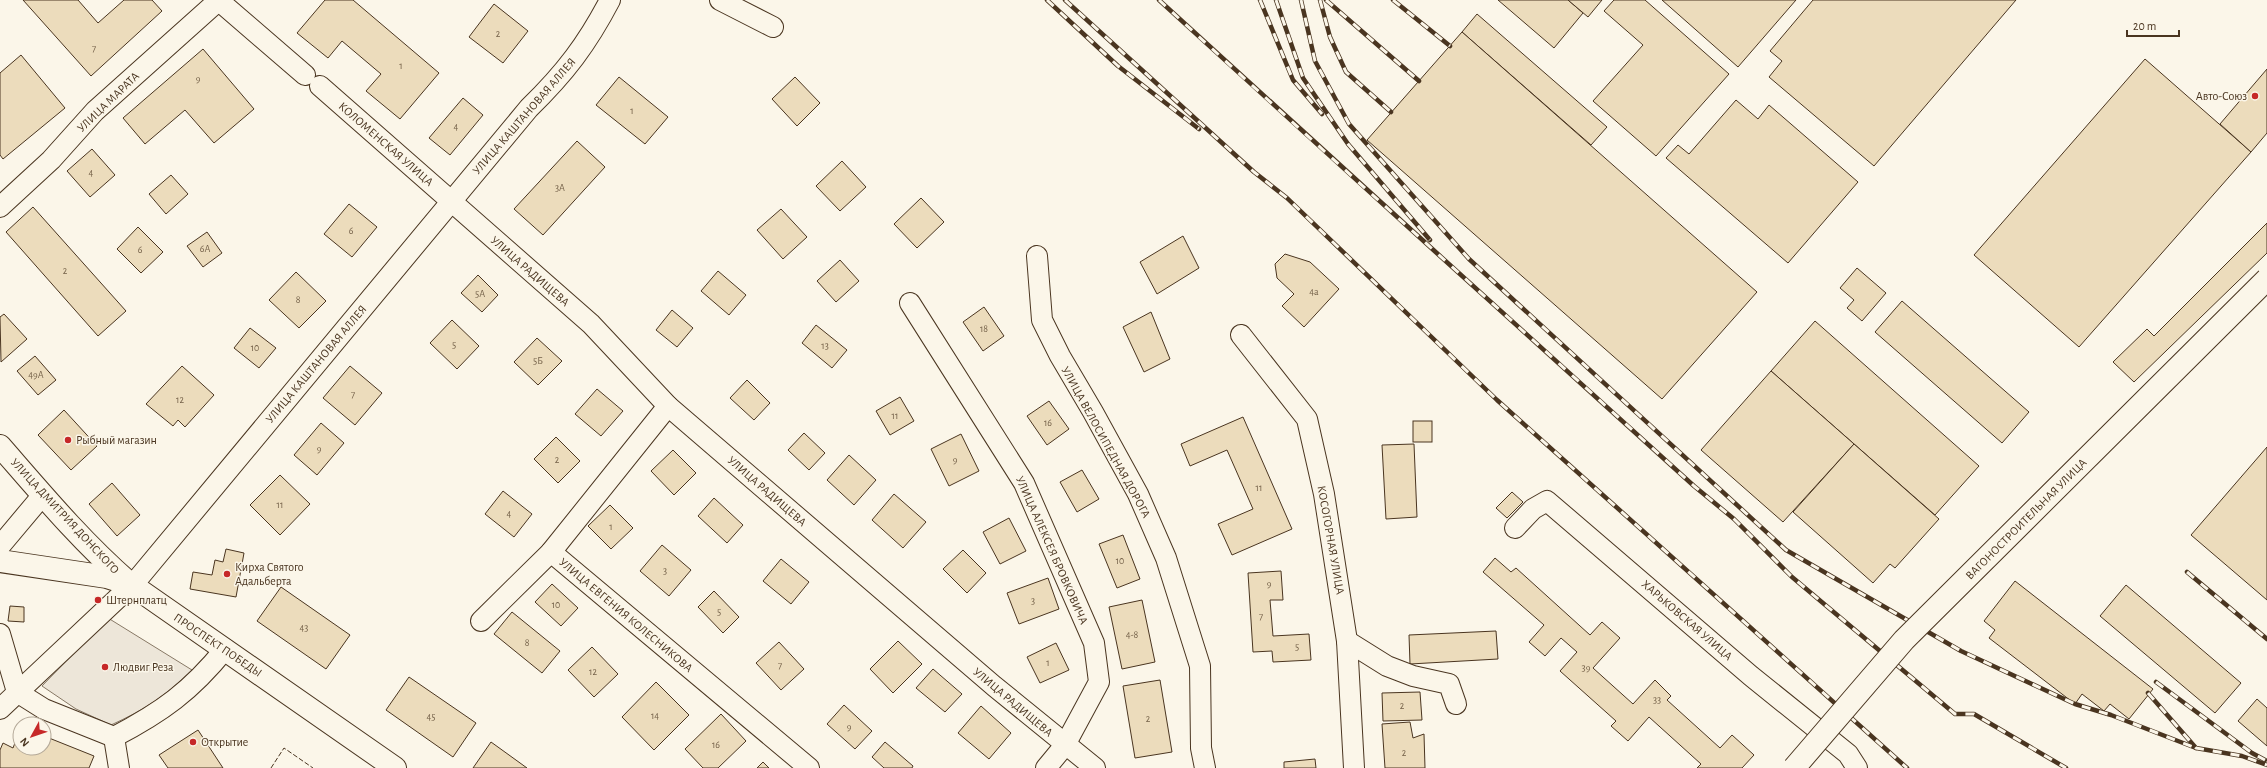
<svg xmlns="http://www.w3.org/2000/svg" width="2267" height="768" font-family="'Alegreya Sans',sans-serif">
<rect width="100%" height="100%" fill="#fbf6e9"/>
<path fill="#ede6d9" stroke="#887966" d="M 108,618 L 192,670 C 166,696 144,710 111,725 L 76,709 L 42,686 Z"/>
<g fill="#ecdcbc" stroke="#4a3520">
<path d="M 23,0 L 78,0 L 98,23 L 124,0 L 152,0 L 162,11 L 91,76 Z"/>
<path d="M 325,0 L 353,0 L 439,73 L 400,119 L 366,91 L 381,74 L 342,41 L 328,58 L 297,33 Z"/>
<path d="M 1498,0 L 1568,0 L 1583,13 L 1554,48 Z"/>
<path d="M 1568,0 L 1602,0 L 1588,17 Z"/>
<path d="M 1614,0 L 1645,0 L 1729,74 L 1656,156 L 1593,101 L 1643,45 L 1604,11 Z"/>
<path d="M 1662,0 L 1796,0 L 1738,67 Z"/>
<path d="M 1813,0 L 2016,0 L 1874,166 L 1769,77 L 1782,61 L 1770,51 Z"/>
<path d="M 494,4 L 528,31 L 503,63 L 469,37 Z"/>
<path d="M 1477,14 L 1607,127 L 1591,145 L 1462,32 Z"/>
<path d="M 1462,32 L 1757,292 L 1662,399 L 1367,140 Z"/>
<path d="M 203,49 L 254,109 L 214,143 L 185,110 L 145,144 L 123,118 Z"/>
<path d="M 21,55 L 65,108 L 3,159 L 0,155 L 0,73 Z"/>
<path d="M 2145,59 L 2251,152 L 2079,347 L 1974,255 Z"/>
<path d="M 2267,69 L 2267,133 L 2251,152 L 2220,124 Z"/>
<path d="M 619,77 L 668,117 L 645,144 L 596,105 Z"/>
<path d="M 795,77 L 820,103 L 797,126 L 772,99 Z"/>
<path d="M 463,98 L 483,115 L 450,155 L 429,138 Z"/>
<path d="M 1736,100 L 1758,119 L 1769,105 L 1858,182 L 1788,263 L 1666,158 L 1678,145 L 1689,154 Z"/>
<path d="M 577,141 L 605,167 L 543,235 L 514,209 Z"/>
<path d="M 92,149 L 115,175 L 90,197 L 67,171 Z"/>
<path d="M 842,161 L 866,187 L 840,211 L 816,186 Z"/>
<path d="M 171,175 L 188,194 L 166,214 L 149,194 Z"/>
<path d="M 921,198 L 944,222 L 917,248 L 894,224 Z"/>
<path d="M 349,204 L 377,227 L 352,257 L 324,234 Z"/>
<path d="M 33,207 L 126,311 L 98,336 L 6,232 Z"/>
<path d="M 781,209 L 807,237 L 783,259 L 757,230 Z"/>
<path d="M 2267,223 L 2267,253 L 2134,382 L 2113,362 L 2147,329 L 2154,336 Z"/>
<path d="M 138,227 L 163,252 L 141,273 L 117,249 Z"/>
<path d="M 207,232 L 222,253 L 203,267 L 187,246 Z"/>
<path d="M 1183,236 L 1199,268 L 1157,294 L 1140,262 Z"/>
<path d="M 1285,254 L 1310,262 L 1339,289 L 1304,327 L 1282,306 L 1294,294 L 1277,278 L 1275,264 Z"/>
<path d="M 840,260 L 859,281 L 836,302 L 817,281 Z"/>
<path d="M 1857,268 L 1886,293 L 1862,321 L 1847,308 L 1854,300 L 1840,288 Z"/>
<path d="M 718,271 L 746,295 L 729,315 L 701,291 Z"/>
<path d="M 296,272 L 326,301 L 299,328 L 269,300 Z"/>
<path d="M 478,275 L 498,295 L 482,312 L 461,293 Z"/>
<path d="M 1902,301 L 2029,412 L 2002,443 L 1875,332 Z"/>
<path d="M 984,307 L 1004,336 L 983,351 L 963,322 Z"/>
<path d="M 672,310 L 693,328 L 677,347 L 656,330 Z"/>
<path d="M 1151,312 L 1170,359 L 1144,372 L 1123,327 Z"/>
<path d="M 4,314 L 27,339 L 1,362 L 0,317 Z"/>
<path d="M 452,320 L 479,346 L 457,369 L 430,343 Z"/>
<path d="M 1815,321 L 1979,466 L 1935,515 L 1771,371 Z"/>
<path d="M 816,325 L 847,350 L 832,368 L 802,343 Z"/>
<path d="M 250,328 L 276,348 L 259,368 L 234,348 Z"/>
<path d="M 537,338 L 562,361 L 538,385 L 514,362 Z"/>
<path d="M 35,356 L 56,380 L 38,395 L 17,371 Z"/>
<path d="M 182,366 L 214,395 L 185,427 L 178,420 L 173,426 L 146,404 Z"/>
<path d="M 350,366 L 382,393 L 355,425 L 323,398 Z"/>
<path d="M 1771,371 L 1854,444 L 1783,522 L 1701,450 Z"/>
<path d="M 747,380 L 770,403 L 754,420 L 730,398 Z"/>
<path d="M 597,389 L 623,411 L 601,436 L 575,414 Z"/>
<path d="M 900,397 L 914,421 L 890,435 L 876,411 Z"/>
<path d="M 1049,401 L 1069,429 L 1047,445 L 1027,416 Z"/>
<path d="M 64,410 L 97,446 L 71,470 L 38,435 Z"/>
<path d="M 1243,417 L 1292,529 L 1232,555 L 1218,524 L 1253,509 L 1227,450 L 1190,466 L 1181,444 Z"/>
<rect x="1413" y="421" width="19" height="21"/>
<path d="M 321,423 L 344,443 L 317,475 L 294,455 Z"/>
<path d="M 804,433 L 825,453 L 809,470 L 788,450 Z"/>
<path d="M 961,434 L 979,471 L 949,486 L 931,449 Z"/>
<path d="M 556,437 L 580,461 L 558,483 L 534,459 Z"/>
<path d="M 1414,444 L 1417,517 L 1386,519 L 1382,445 Z"/>
<path d="M 1854,444 L 1939,519 L 1895,568 L 1890,564 L 1873,583 L 1793,512 Z"/>
<path d="M 2267,447 L 2267,600 L 2191,535 Z"/>
<path d="M 673,450 L 696,473 L 674,495 L 651,471 Z"/>
<path d="M 849,455 L 876,480 L 854,505 L 827,480 Z"/>
<path d="M 1082,470 L 1099,499 L 1077,512 L 1060,482 Z"/>
<path d="M 280,475 L 310,504 L 280,535 L 250,505 Z"/>
<path d="M 112,483 L 140,515 L 117,536 L 89,504 Z"/>
<path d="M 503,491 L 532,514 L 514,537 L 485,514 Z"/>
<path d="M 1512,492 L 1523,502 L 1507,518 L 1496,508 Z"/>
<path d="M 894,494 L 926,522 L 903,548 L 872,520 Z"/>
<path d="M 714,498 L 743,525 L 727,543 L 698,516 Z"/>
<path d="M 610,505 L 633,528 L 611,549 L 588,526 Z"/>
<path d="M 1009,518 L 1026,551 L 1000,564 L 983,532 Z"/>
<path d="M 1123,535 L 1140,579 L 1117,588 L 1099,544 Z"/>
<path d="M 662,545 L 691,570 L 669,596 L 640,571 Z"/>
<path d="M 226,549 L 244,553 L 236,597 L 190,589 L 193,572 L 212,575 L 215,560 L 223,562 Z"/>
<path d="M 963,550 L 986,573 L 967,593 L 943,569 Z"/>
<path d="M 1495,558 L 1511,572 L 1516,568 L 1590,635 L 1602,622 L 1620,638 L 1593,668 L 1633,704 L 1655,680 L 1671,696 L 1667,700 L 1720,748 L 1732,735 L 1754,755 L 1742,768 L 1697,768 L 1701,764 L 1649,717 L 1628,741 L 1611,726 L 1616,721 L 1560,671 L 1577,652 L 1561,638 L 1545,656 L 1529,642 L 1544,625 L 1483,572 Z"/>
<path d="M 781,559 L 809,582 L 791,604 L 763,581 Z"/>
<path d="M 1281,571 L 1283,600 L 1270,600 L 1273,636 L 1309,634 L 1311,660 L 1273,662 L 1272,651 L 1253,652 L 1248,573 Z"/>
<path d="M 1048,578 L 1059,609 L 1019,624 L 1007,593 Z"/>
<path d="M 2015,581 L 2153,689 L 2129,719 L 2110,704 L 2104,711 L 2082,694 L 2075,704 L 1989,638 L 1995,630 L 1984,621 Z"/>
<path d="M 552,584 L 578,608 L 561,626 L 535,602 Z"/>
<path d="M 2126,585 L 2241,683 L 2215,713 L 2100,616 Z"/>
<path d="M 281,587 L 350,635 L 326,669 L 257,621 Z"/>
<path d="M 714,591 L 739,617 L 723,633 L 698,607 Z"/>
<path d="M 1142,600 L 1155,662 L 1122,669 L 1109,607 Z"/>
<path d="M 10,606 L 24,607 L 24,622 L 8,621 Z"/>
<path d="M 512,612 L 560,651 L 542,673 L 494,634 Z"/>
<path d="M 1496,631 L 1498,659 L 1410,664 L 1409,635 Z"/>
<path d="M 898,641 L 922,664 L 893,693 L 870,669 Z"/>
<path d="M 779,642 L 804,669 L 781,690 L 756,663 Z"/>
<path d="M 1056,643 L 1069,670 L 1040,683 L 1027,657 Z"/>
<path d="M 592,647 L 618,674 L 594,697 L 568,670 Z"/>
<path d="M 933,669 L 962,694 L 945,712 L 916,688 Z"/>
<path d="M 409,677 L 476,723 L 453,757 L 386,710 Z"/>
<path d="M 1160,680 L 1172,752 L 1135,758 L 1123,686 Z"/>
<path d="M 656,682 L 689,715 L 654,750 L 622,717 Z"/>
<path d="M 1420,692 L 1422,720 L 1383,721 L 1382,693 Z"/>
<path d="M 2257,699 L 2267,708 L 2267,746 L 2238,721 Z"/>
<path d="M 844,705 L 872,731 L 855,749 L 827,724 Z"/>
<path d="M 981,706 L 1011,733 L 989,759 L 958,733 Z"/>
<path d="M 721,714 L 746,741 L 718,768 L 703,768 L 685,749 Z"/>
<path d="M 1410,722 L 1413,738 L 1424,734 L 1425,768 L 1385,768 L 1382,724 Z"/>
<path d="M 20,730 L 20,748 L 44,748 L 44,736 L 94,756 L 89,768 L 0,768 L 0,750 L 3,743 L 13,748 Z"/>
<path d="M 198,730 L 223,768 L 168,768 L 159,755 Z"/>
<path d="M 491,742 L 527,768 L 473,768 Z"/>
<path d="M 885,742 L 913,766 L 912,768 L 884,768 L 872,757 Z"/>
<path d="M 1315,759 L 1316,768 L 1284,768 L 1284,762 Z"/>
<path d="M 763,762 L 769,768 L 757,768 Z"/>
</g>
<g fill="none" stroke-linecap="round" stroke-linejoin="round">
<defs>
<g id="minor">
<path d="M 218,0 L 305,75"/>
<path d="M 720,0 L 773,27"/>
<path d="M 320,86 L 591,324 L 668,406 L 994,686 L 1095,768"/>
<path d="M 0,207 L 51,160 L 95,111 L 219,0"/>
<path d="M 1037,256 L 1042,320 L 1060,356 L 1093,412 L 1138,494 L 1166,558 L 1200,666 L 1201,748 L 1205,768"/>
<path d="M 910,303 L 1024,483 L 1094,643 L 1099,682 L 1065,745 L 1046,768"/>
<path d="M 1241,335 L 1307,419 L 1324,494 L 1347,641 L 1354,768"/>
<path d="M 668,406 L 551,552 L 809,768"/>
<path d="M 1515,528 L 1533,509 L 1547,501 L 1751,676 L 1848,754 L 1857,768"/>
<path d="M 0,546 L 42,496"/>
<path d="M 481,621 L 551,552"/>
<path d="M 0,634 L 17,692 L 44,709 L 114,737"/>
<path d="M 1347,641 L 1387,666 L 1413,676 L 1449,684 L 1456,704"/>
<path d="M 0,709 L 136,581 L 529,108 C 565,73 587,44 610,0"/>
<path d="M 114,737 C 162,712 191,691 225,649"/>
<path d="M 114,737 L 119,768"/>
</g>
<g id="major">
<path d="M 0,446 C 41,493 81,541 128,582"/>
<path d="M 0,561 L 107,577 L 132,585 L 395,768"/>
</g>
</defs>
<use href="#minor" stroke="#4a3520" stroke-width="22"/>
<use href="#major" stroke="#4a3520" stroke-width="24"/>
<use href="#minor" stroke="#fbf6e9" stroke-width="20"/>
<use href="#major" stroke="#fbf6e9" stroke-width="22"/>
<defs>
<g id="rail">
<path d="M 1047,0 L 1118,66 L 1199,129"/>
<path d="M 1065,0 L 1254,172 L 1287,198 L 1497,400 L 1907,768"/>
<path d="M 1159,0 C 1336,163 1516,324 1694,486 L 1734,519 L 1792,577 L 1955,714 L 1974,714 L 2066,768"/>
<path d="M 1260,0 L 1293,80 L 1322,114"/>
<path d="M 1276,0 L 1303,78 L 1348,144 L 1430,240"/>
<path d="M 1301,0 L 1315,61 L 1349,124 L 1469,259 L 1786,550 L 1961,651 L 2075,704 L 2111,715 L 2196,748"/>
<path d="M 1320,0 L 1330,37 L 1346,72 L 1391,112"/>
<path d="M 1326,0 L 1419,81"/>
<path d="M 1393,0 L 1450,46"/>
<path d="M 2187,572 L 2267,639"/>
<path d="M 2156,682 L 2252,753 L 2265,760"/>
<path d="M 2148,693 L 2196,748 L 2242,756 L 2267,765"/>
</g>
</defs>
<use href="#rail" stroke="#4a3520" stroke-width="4.5"/>
<use href="#rail" stroke="#fbf6e9" stroke-width="3" stroke-dasharray="9" stroke-linecap="butt"/>
<defs>
<path id="major-bridge" d="M 1794,768 L 1904,640 L 2267,279"/>
</defs>
<use href="#major-bridge" stroke="#4a3520" stroke-width="24" stroke-linecap="butt"/>
<use href="#major-bridge" stroke="#fbf6e9" stroke-width="22"/>
<path stroke="#4a3520" stroke-width="1" stroke-dasharray="5 2" stroke-linecap="butt" d="M 271,768 L 284,748 L 313,768"/>
</g>
<g fill="#c62828" stroke="#fbf6e9" stroke-width="1.5">
<circle cx="2255" cy="96" r="4"/>
<circle cx="68" cy="440" r="4"/>
<circle cx="227" cy="574" r="4"/>
<circle cx="98" cy="600" r="4"/>
<circle cx="105" cy="667" r="4"/>
<circle cx="193" cy="742" r="4"/>
</g>
<g text-anchor="middle" dominant-baseline="central" stroke-width="3" stroke-linejoin="round" paint-order="stroke">
<g font-size="10" fill="#725f47">
<text x="498" y="34">2</text>
<text x="94" y="49">7</text>
<text x="401" y="66">1</text>
<text x="198" y="79">9</text>
<text x="632" y="111">1</text>
<text x="456" y="127">4</text>
<text x="91" y="173">4</text>
<text x="560" y="188">3А</text>
<text x="351" y="231">6</text>
<text x="205" y="249">6А</text>
<text x="140" y="250">6</text>
<text x="65" y="271">2</text>
<text x="1314" y="292">4а</text>
<text x="480" y="294">5А</text>
<text x="298" y="300">8</text>
<text x="984" y="329">18</text>
<text x="454" y="345">5</text>
<text x="825" y="346">13</text>
<text x="255" y="348">10</text>
<text x="538" y="361">5Б</text>
<text x="36" y="375">49А</text>
<text x="353" y="395">7</text>
<text x="180" y="400">12</text>
<text x="895" y="416">11</text>
<text x="1048" y="423">16</text>
<text x="319" y="449">9</text>
<text x="557" y="460">2</text>
<text x="955" y="460">9</text>
<text x="1259" y="488">11</text>
<text x="280" y="505">11</text>
<text x="509" y="514">4</text>
<text x="611" y="527">1</text>
<text x="1120" y="561">10</text>
<text x="665" y="571">3</text>
<text x="1269" y="584">9</text>
<text x="1033" y="601">3</text>
<text x="556" y="605">10</text>
<text x="719" y="612">5</text>
<text x="1261" y="617">7</text>
<text x="304" y="628">43</text>
<text x="1132" y="635">4-8</text>
<text x="527" y="643">8</text>
<text x="1297" y="647">5</text>
<text x="1048" y="663">1</text>
<text x="780" y="666">7</text>
<text x="1586" y="668">39</text>
<text x="593" y="672">12</text>
<text x="1657" y="700">33</text>
<text x="1402" y="706">2</text>
<text x="655" y="716">14</text>
<text x="431" y="717">45</text>
<text x="1148" y="719">2</text>
<text x="849" y="727">9</text>
<text x="716" y="745">16</text>
<text x="1404" y="753">2</text>
</g>
<g font-size="12" fill="#4a3520" stroke="#fbf6e9" text-anchor="start">
<text x="2247" y="96" text-anchor="end">Авто-Союз</text>
<text x="76" y="440">Рыбный магазин</text>
<text x="235" y="567">Кирха Святого<tspan x="235" dy="14">Адальберта</tspan></text>
<text x="106" y="600">Штернплатц</text>
<text x="113" y="667">Людвиг Реза</text>
<text x="201" y="742">Открытие</text>
</g>
<g font-size="12" fill="#4a3520" stroke="#fbf6e9">
<text transform="translate(108 102) rotate(-44)">УЛИЦА МАРАТА</text>
<text transform="translate(524 116) rotate(-49)">УЛИЦА КАШТАНОВАЯ АЛЛЕЯ</text>
<text transform="translate(386 144) rotate(41)">КОЛОМЕНСКАЯ УЛИЦА</text>
<text transform="translate(530 271) rotate(41)">УЛИЦА РАДИЩЕВА</text>
<text transform="translate(316 364) rotate(-50)">УЛИЦА КАШТАНОВАЯ АЛЛЕЯ</text>
<text transform="translate(1106 442) rotate(61)">УЛИЦА ВЕЛОСИПЕДНАЯ ДОРОГА</text>
<text transform="translate(767 491) rotate(41)">УЛИЦА РАДИЩЕВА</text>
<text transform="translate(65 516) rotate(47)">УЛИЦА ДМИТРИЯ ДОНСКОГО</text>
<text transform="translate(2026 519) rotate(-45)">ВАГОНОСТРОИТЕЛЬНАЯ УЛИЦА</text>
<text transform="translate(1331 540) rotate(80)">КОСОГОРНАЯ УЛИЦА</text>
<text transform="translate(1052 550) rotate(66)">УЛИЦА АЛЕКСЕЯ БРОВКОВИЧА</text>
<text transform="translate(626 615) rotate(40)">УЛИЦА ЕВГЕНИЯ КОЛЕСНИКОВА</text>
<text transform="translate(1687 620) rotate(41)">ХАРЬКОВСКАЯ УЛИЦА</text>
<text transform="translate(218 645) rotate(34)">ПРОСПЕКТ ПОБЕДЫ</text>
<text transform="translate(1013 702) rotate(40)">УЛИЦА РАДИЩЕВА</text>
</g>
</g>
<g transform="translate(32 736) rotate(230)"><circle r="19" fill="#fbf6e9" stroke="#b4a999"/>
<path d="M0-3L7 15L0 10L-7 15Z" fill="#c62828"/>
<text y="-6" font-size="11" font-weight="bold" text-anchor="middle" fill="#4a3520">N</text>
</g>
<path d="M2127 30v6h52v-6" fill="none" stroke="#4a3520" stroke-width="2"/>
<text x="2133" y="30" font-size="12" fill="#4a3520" stroke="#fbf6e9" stroke-width="3" paint-order="stroke">20 m</text>
</svg>
